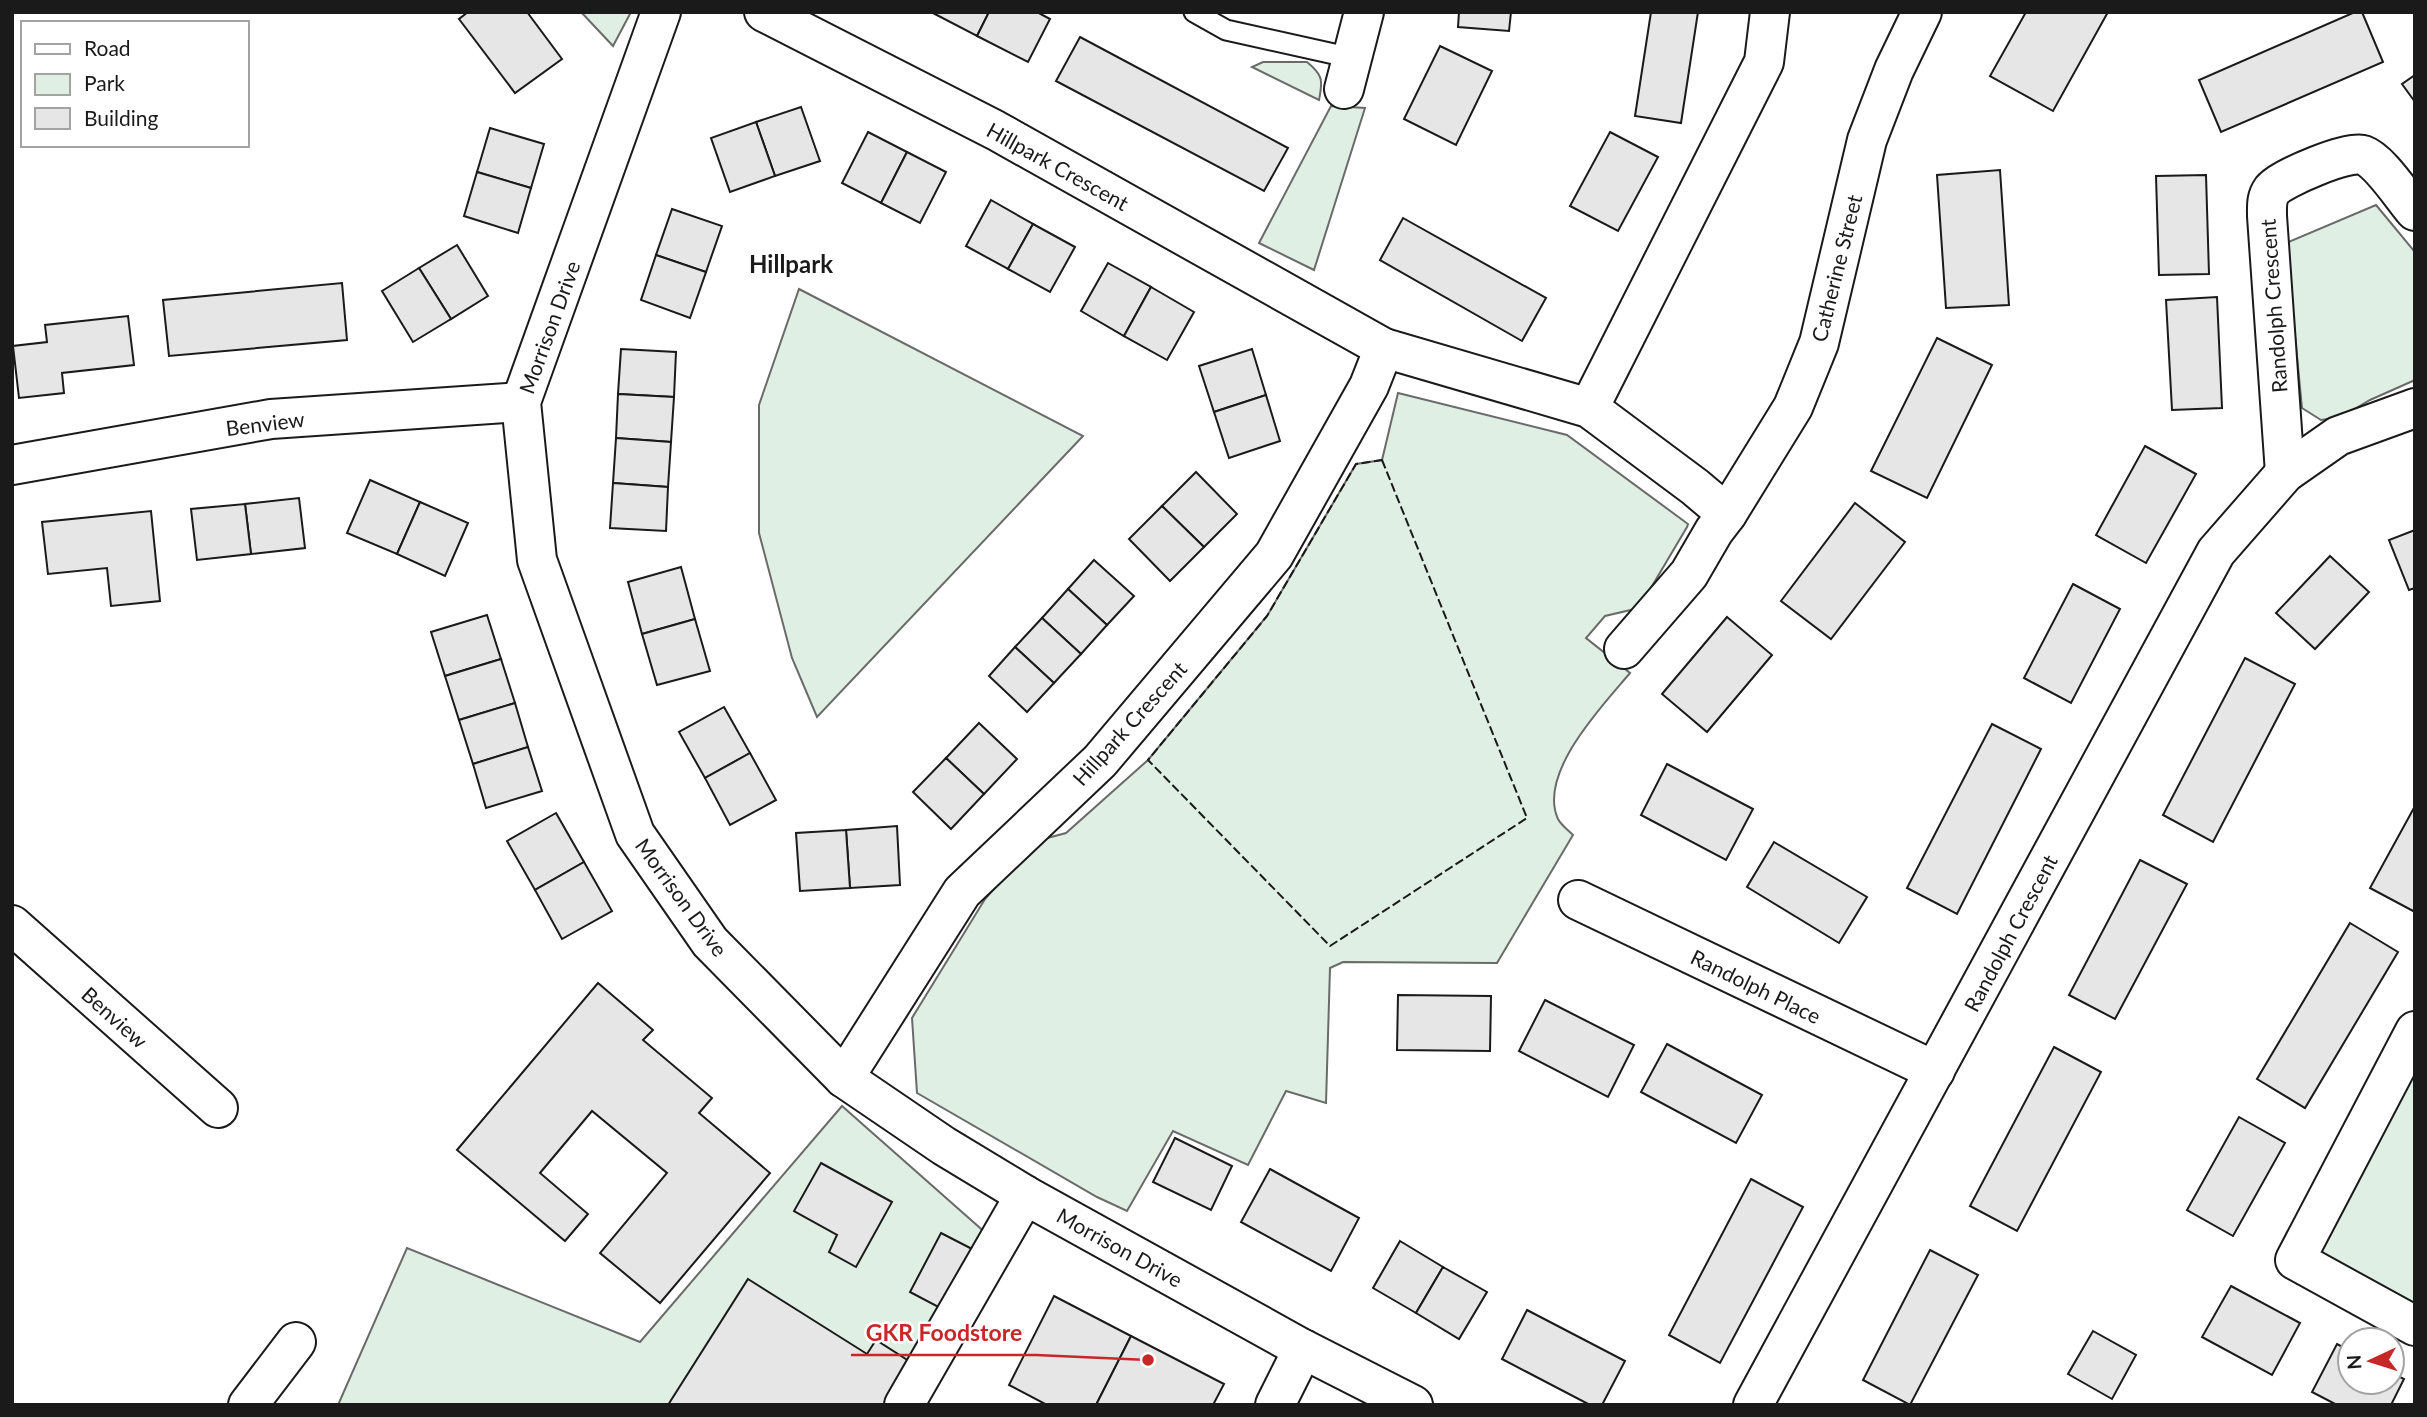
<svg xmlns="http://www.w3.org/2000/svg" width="2427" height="1417" font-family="Lato,sans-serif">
<rect width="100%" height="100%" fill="#fff"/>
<g fill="#e0efe3" stroke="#6a6a6a" stroke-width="2">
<path d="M 581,12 L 631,12 L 613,46 Z"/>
<path d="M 1263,62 L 1307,62 C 1323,75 1323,80 1319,100 L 1252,67 Z"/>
<path d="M 1331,106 L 1365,108 L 1314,270 L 1259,243 Z"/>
<path d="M 2376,205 L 2415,252 L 2415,380 L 2370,400 L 2341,417 L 2321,420 L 2302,408 L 2286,243 Z"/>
<path d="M 799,289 L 1083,436 L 817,717 L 792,658 L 759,533 L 759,405 Z"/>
<path d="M 1398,393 L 1567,435 L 1688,524 L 1687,527 L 1639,608 L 1605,616 L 1586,638 L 1630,673 C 1604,704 1537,773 1558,819 C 1561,825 1568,830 1573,835 L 1497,963 L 1343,962 L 1330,968 L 1326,1103 L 1286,1091 L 1248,1165 L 1173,1131 L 1127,1211 L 1097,1197 L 917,1093 L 912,1018 L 985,899 L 1036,841 L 1066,833 L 1148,760 L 1267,616 L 1356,464 L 1382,460 Z"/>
<path d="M 2415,1060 L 2415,1304 L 2315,1252 Z"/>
<path d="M 842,1106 L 988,1235 L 891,1405 L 338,1405 L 407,1248 L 640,1342 Z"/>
</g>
<g fill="#e6e6e6" stroke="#1a1a1a" stroke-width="2">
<path d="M 468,12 L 527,12 L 562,59 L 515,93 L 459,19 Z"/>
<path d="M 931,12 L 989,12 L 977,36 Z"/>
<path d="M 989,12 L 1037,12 L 1050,19 L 1028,62 L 977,36 Z"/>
<path d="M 1459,12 L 1511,12 L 1509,31 L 1458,27 Z"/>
<path d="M 1651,12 L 1698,12 L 1681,123 L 1635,116 Z"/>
<path d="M 2026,12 L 2108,12 L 2053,111 L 1990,76 Z"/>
<path d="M 2355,12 L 2362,12 L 2383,62 L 2221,132 L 2199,80 Z"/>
<path d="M 1080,37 L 1288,148 L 1264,191 L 1056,81 Z"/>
<path d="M 1440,46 L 1492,71 L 1456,145 L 1404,119 Z"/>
<path d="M 2415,75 L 2415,102 L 2402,84 Z"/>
<path d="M 801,107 L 820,161 L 775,176 L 756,122 Z"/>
<path d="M 756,122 L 775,176 L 730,192 L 711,138 Z"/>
<path d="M 490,128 L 544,144 L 531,188 L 477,172 Z"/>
<path d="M 868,132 L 907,152 L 881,203 L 842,183 Z"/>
<path d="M 1610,132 L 1658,157 L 1618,231 L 1570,206 Z"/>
<path d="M 907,152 L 946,172 L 920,223 L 881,203 Z"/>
<path d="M 2000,170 L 2009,305 L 1946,308 L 1937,175 Z"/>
<path d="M 477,172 L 531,188 L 518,233 L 464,216 Z"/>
<path d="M 2206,175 L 2209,274 L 2159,275 L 2156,176 Z"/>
<path d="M 991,200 L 1033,224 L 1008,269 L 966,246 Z"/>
<path d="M 672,209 L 722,226 L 706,272 L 656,255 Z"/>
<path d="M 1403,218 L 1546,298 L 1522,341 L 1380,260 Z"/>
<path d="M 1033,224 L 1075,247 L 1050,292 L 1008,269 Z"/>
<path d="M 457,245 L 488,296 L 451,319 L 419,268 Z"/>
<path d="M 656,255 L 706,272 L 690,318 L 641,300 Z"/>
<path d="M 1108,263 L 1151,287 L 1124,336 L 1081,311 Z"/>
<path d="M 419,268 L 451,319 L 413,342 L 382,291 Z"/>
<path d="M 342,283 L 347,340 L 169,356 L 163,300 Z"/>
<path d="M 1151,287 L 1194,312 L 1167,360 L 1124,336 Z"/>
<path d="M 2217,297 L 2222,408 L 2172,410 L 2166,300 Z"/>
<path d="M 128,316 L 134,365 L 62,373 L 64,393 L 19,398 L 13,346 L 47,342 L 45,325 Z"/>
<path d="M 1937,338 L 1992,365 L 1927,498 L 1871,471 Z"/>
<path d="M 621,349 L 676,352 L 674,397 L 618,394 Z"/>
<path d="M 1252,349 L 1266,395 L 1214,412 L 1199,366 Z"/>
<path d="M 618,394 L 674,397 L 671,442 L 616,438 Z"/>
<path d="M 1266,395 L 1280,441 L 1229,458 L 1214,412 Z"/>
<path d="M 616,438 L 671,442 L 668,487 L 613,483 Z"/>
<path d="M 2145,446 L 2196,474 L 2146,563 L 2096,535 Z"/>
<path d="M 1196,472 L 1237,514 L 1204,547 L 1162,506 Z"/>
<path d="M 370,480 L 420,502 L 397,554 L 347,533 Z"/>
<path d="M 613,483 L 668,487 L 666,531 L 610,528 Z"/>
<path d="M 299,498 L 305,548 L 251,554 L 245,504 Z"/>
<path d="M 420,502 L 468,523 L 445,576 L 397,554 Z"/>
<path d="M 1855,503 L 1905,542 L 1831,639 L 1781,601 Z"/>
<path d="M 245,504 L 251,554 L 197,560 L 191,509 Z"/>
<path d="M 1162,506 L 1204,547 L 1170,581 L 1129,539 Z"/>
<path d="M 151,511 L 160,601 L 111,606 L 107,568 L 48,574 L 42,522 Z"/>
<path d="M 2415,530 L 2415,588 L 2409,590 L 2389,540 Z"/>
<path d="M 2330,556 L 2369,592 L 2315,649 L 2276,613 Z"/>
<path d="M 1094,560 L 1134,596 L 1107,625 L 1068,589 Z"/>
<path d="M 681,567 L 695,619 L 642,634 L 628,582 Z"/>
<path d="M 2073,584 L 2120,609 L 2071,703 L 2024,678 Z"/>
<path d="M 1068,589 L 1107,625 L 1081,654 L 1042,618 Z"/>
<path d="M 487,615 L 501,659 L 445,676 L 431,632 Z"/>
<path d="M 1727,617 L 1772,655 L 1707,732 L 1662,694 Z"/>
<path d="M 1042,618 L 1081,654 L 1054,683 L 1015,647 Z"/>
<path d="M 695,619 L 710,671 L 657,685 L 642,634 Z"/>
<path d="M 1015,647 L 1054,683 L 1027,712 L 989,676 Z"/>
<path d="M 2245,658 L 2295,684 L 2213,842 L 2163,815 Z"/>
<path d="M 501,659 L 515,703 L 459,720 L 445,676 Z"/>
<path d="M 515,703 L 528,747 L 473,764 L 459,720 Z"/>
<path d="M 724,707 L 750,753 L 705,778 L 679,732 Z"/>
<path d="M 979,723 L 1017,759 L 984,794 L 946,758 Z"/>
<path d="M 1992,724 L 2041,749 L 1957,914 L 1907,888 Z"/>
<path d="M 528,747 L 542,791 L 486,808 L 473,764 Z"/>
<path d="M 750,753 L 776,800 L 730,825 L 705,778 Z"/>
<path d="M 946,758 L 984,794 L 951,829 L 913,792 Z"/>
<path d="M 1667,764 L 1753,809 L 1726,860 L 1641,815 Z"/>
<path d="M 2415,806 L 2415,912 L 2370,888 Z"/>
<path d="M 556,813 L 584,862 L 535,890 L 507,841 Z"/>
<path d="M 897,826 L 900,885 L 850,888 L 846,830 Z"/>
<path d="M 846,830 L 850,888 L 800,891 L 796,833 Z"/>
<path d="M 1774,842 L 1867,897 L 1839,943 L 1747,887 Z"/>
<path d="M 2140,860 L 2187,884 L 2115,1019 L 2069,995 Z"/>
<path d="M 584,862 L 612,911 L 562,939 L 535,890 Z"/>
<path d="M 2350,923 L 2398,952 L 2305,1108 L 2257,1079 Z"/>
<path d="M 598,983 L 653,1030 L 643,1040 L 712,1098 L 699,1113 L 770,1173 L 660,1303 L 600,1253 L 667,1173 L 592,1111 L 540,1173 L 588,1214 L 565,1241 L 457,1150 Z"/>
<path d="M 1398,995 L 1491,996 L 1490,1051 L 1397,1050 Z"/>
<path d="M 1545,1000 L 1634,1045 L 1608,1097 L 1519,1051 Z"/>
<path d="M 1667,1044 L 1762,1095 L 1736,1143 L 1641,1092 Z"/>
<path d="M 2054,1047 L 2101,1072 L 2017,1231 L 1970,1206 Z"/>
<path d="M 2239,1117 L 2285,1143 L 2233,1236 L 2187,1210 Z"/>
<path d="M 1175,1138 L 1232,1166 L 1211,1210 L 1153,1182 Z"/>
<path d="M 821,1163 L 892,1202 L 856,1267 L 829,1252 L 837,1235 L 794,1211 Z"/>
<path d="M 1270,1169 L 1359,1218 L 1331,1271 L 1241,1222 Z"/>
<path d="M 1751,1179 L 1803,1207 L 1720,1363 L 1669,1335 Z"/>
<path d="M 941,1233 L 976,1251 L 944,1310 L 910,1292 Z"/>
<path d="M 1400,1241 L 1443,1267 L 1416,1313 L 1373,1288 Z"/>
<path d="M 1930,1250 L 1978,1275 L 1910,1405 L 1863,1380 Z"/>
<path d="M 1443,1267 L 1487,1292 L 1459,1339 L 1416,1313 Z"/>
<path d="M 748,1279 L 867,1354 L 876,1340 L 912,1363 L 886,1405 L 668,1405 Z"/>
<path d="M 2231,1286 L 2300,1323 L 2272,1375 L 2202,1337 Z"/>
<path d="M 1054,1296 L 1131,1336 L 1096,1405 L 1047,1405 L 1009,1385 Z"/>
<path d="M 1527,1310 L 1625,1361 L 1602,1405 L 1590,1405 L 1502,1359 Z"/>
<path d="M 2093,1331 L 2136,1355 L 2112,1399 L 2068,1374 Z"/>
<path d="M 1131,1336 L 1224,1384 L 1213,1405 L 1096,1405 Z"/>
<path d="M 2337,1344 L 2350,1351 L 2350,1382 L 2392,1382 L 2392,1373 L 2404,1379 L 2391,1405 L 2337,1405 L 2312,1392 Z"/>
</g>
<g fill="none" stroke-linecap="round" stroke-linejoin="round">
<defs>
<path id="service" d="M 1194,12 L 1226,30 L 1352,58"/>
<g id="minor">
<path d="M 661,12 L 521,402 L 537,560 L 635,834 L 710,942 L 844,1078 L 944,1146 L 1025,1195 L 1303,1349 L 1413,1405"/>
<path d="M 764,12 L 995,130 L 1384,348 L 1369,386 L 1274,555 L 1100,761 L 962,892 L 844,1078"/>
<path d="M 1344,89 L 1364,12"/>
<path d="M 1384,348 L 1589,408 L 1695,487 L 1727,514 L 1714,531 L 1689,574 L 1624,649"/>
<path d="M 1589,408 L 1764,62 L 1770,12"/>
<path d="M 12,465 L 271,419 L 521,402"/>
<path d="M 2285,473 L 2267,216 C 2267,206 2266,198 2272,190 C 2282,178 2349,150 2363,155 C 2380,161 2402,196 2415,211"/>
<path d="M 1727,514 L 1793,407 L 1819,343 L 1867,140 L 1894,70 L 1922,12"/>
<path d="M 1578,900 L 1935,1071"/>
<path d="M 12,925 L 218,1108"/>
<path d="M 2415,1031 L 2295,1260 L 2415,1326"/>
<path d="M 248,1405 L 296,1342"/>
<path d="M 904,1405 L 1025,1195"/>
<path d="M 1275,1405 L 1303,1349"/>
<path d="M 1753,1405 L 2216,552 L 2285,473 L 2338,436 L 2415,408"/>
</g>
</defs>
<use href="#service" stroke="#1a1a1a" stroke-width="23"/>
<use href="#minor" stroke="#1a1a1a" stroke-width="42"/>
<use href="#service" stroke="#fff" stroke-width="19"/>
<use href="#minor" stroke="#fff" stroke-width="38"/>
<path stroke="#1a1a1a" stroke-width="2" stroke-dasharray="9 3.5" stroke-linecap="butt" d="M 1382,460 L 1527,818 L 1330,946 L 1148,760 L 1267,616 L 1356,464 Z"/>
</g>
<g text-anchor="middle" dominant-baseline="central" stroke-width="5" stroke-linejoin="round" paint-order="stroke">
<g font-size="21" fill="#1a1a1a" stroke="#fff">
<text transform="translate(1058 166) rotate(29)">Hillpark Crescent</text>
<text transform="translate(1836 268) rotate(-76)">Catherine Street</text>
<text transform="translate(2273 306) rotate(-94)">Randolph Crescent</text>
<text transform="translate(549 327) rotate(-70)">Morrison Drive</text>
<text transform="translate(265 423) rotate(-7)">Benview</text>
<text transform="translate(1129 723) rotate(-48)">Hillpark Crescent</text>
<text transform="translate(682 897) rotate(54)">Morrison Drive</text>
<text transform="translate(2010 933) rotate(-62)">Randolph Crescent</text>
<text transform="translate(1756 986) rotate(26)">Randolph Place</text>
<text transform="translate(115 1017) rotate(42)">Benview</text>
<text transform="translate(1120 1247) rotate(29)">Morrison Drive</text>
</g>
<g font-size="24" font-weight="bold" fill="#1a1a1a" stroke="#fff">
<text x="791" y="263">Hillpark</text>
</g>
</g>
<path fill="none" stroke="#c62828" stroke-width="2.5" d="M1148 1360L1036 1355H851"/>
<circle fill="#c62828" stroke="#fff" stroke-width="2.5" cx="1148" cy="1360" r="7"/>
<g font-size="23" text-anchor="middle" font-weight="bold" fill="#c62828" stroke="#fff" stroke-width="5" stroke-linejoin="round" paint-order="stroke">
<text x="944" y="1341">GKR Foodstore</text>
</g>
<rect width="2427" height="1417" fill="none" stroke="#1a1a1a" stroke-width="28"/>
<rect x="21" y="21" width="228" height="126" fill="#ffffff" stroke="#a3a3a3" stroke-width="2"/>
<rect x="35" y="44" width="35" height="10" fill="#ffffff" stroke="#a3a3a3" stroke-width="2"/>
<text x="84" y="56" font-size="21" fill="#1a1a1a">Road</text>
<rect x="35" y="74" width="35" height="21" fill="#e0efe3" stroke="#a3a3a3" stroke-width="2"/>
<text x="84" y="91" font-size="21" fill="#1a1a1a">Park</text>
<rect x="35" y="108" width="35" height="21" fill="#e6e6e6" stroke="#a3a3a3" stroke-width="2"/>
<text x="84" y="126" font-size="21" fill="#1a1a1a">Building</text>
<g transform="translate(2371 1361) rotate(266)"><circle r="33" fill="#ffffff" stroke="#a3a3a3" stroke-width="2"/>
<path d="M0-5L12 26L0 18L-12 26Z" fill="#c62828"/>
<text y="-10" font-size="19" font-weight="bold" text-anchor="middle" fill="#1a1a1a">N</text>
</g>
</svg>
